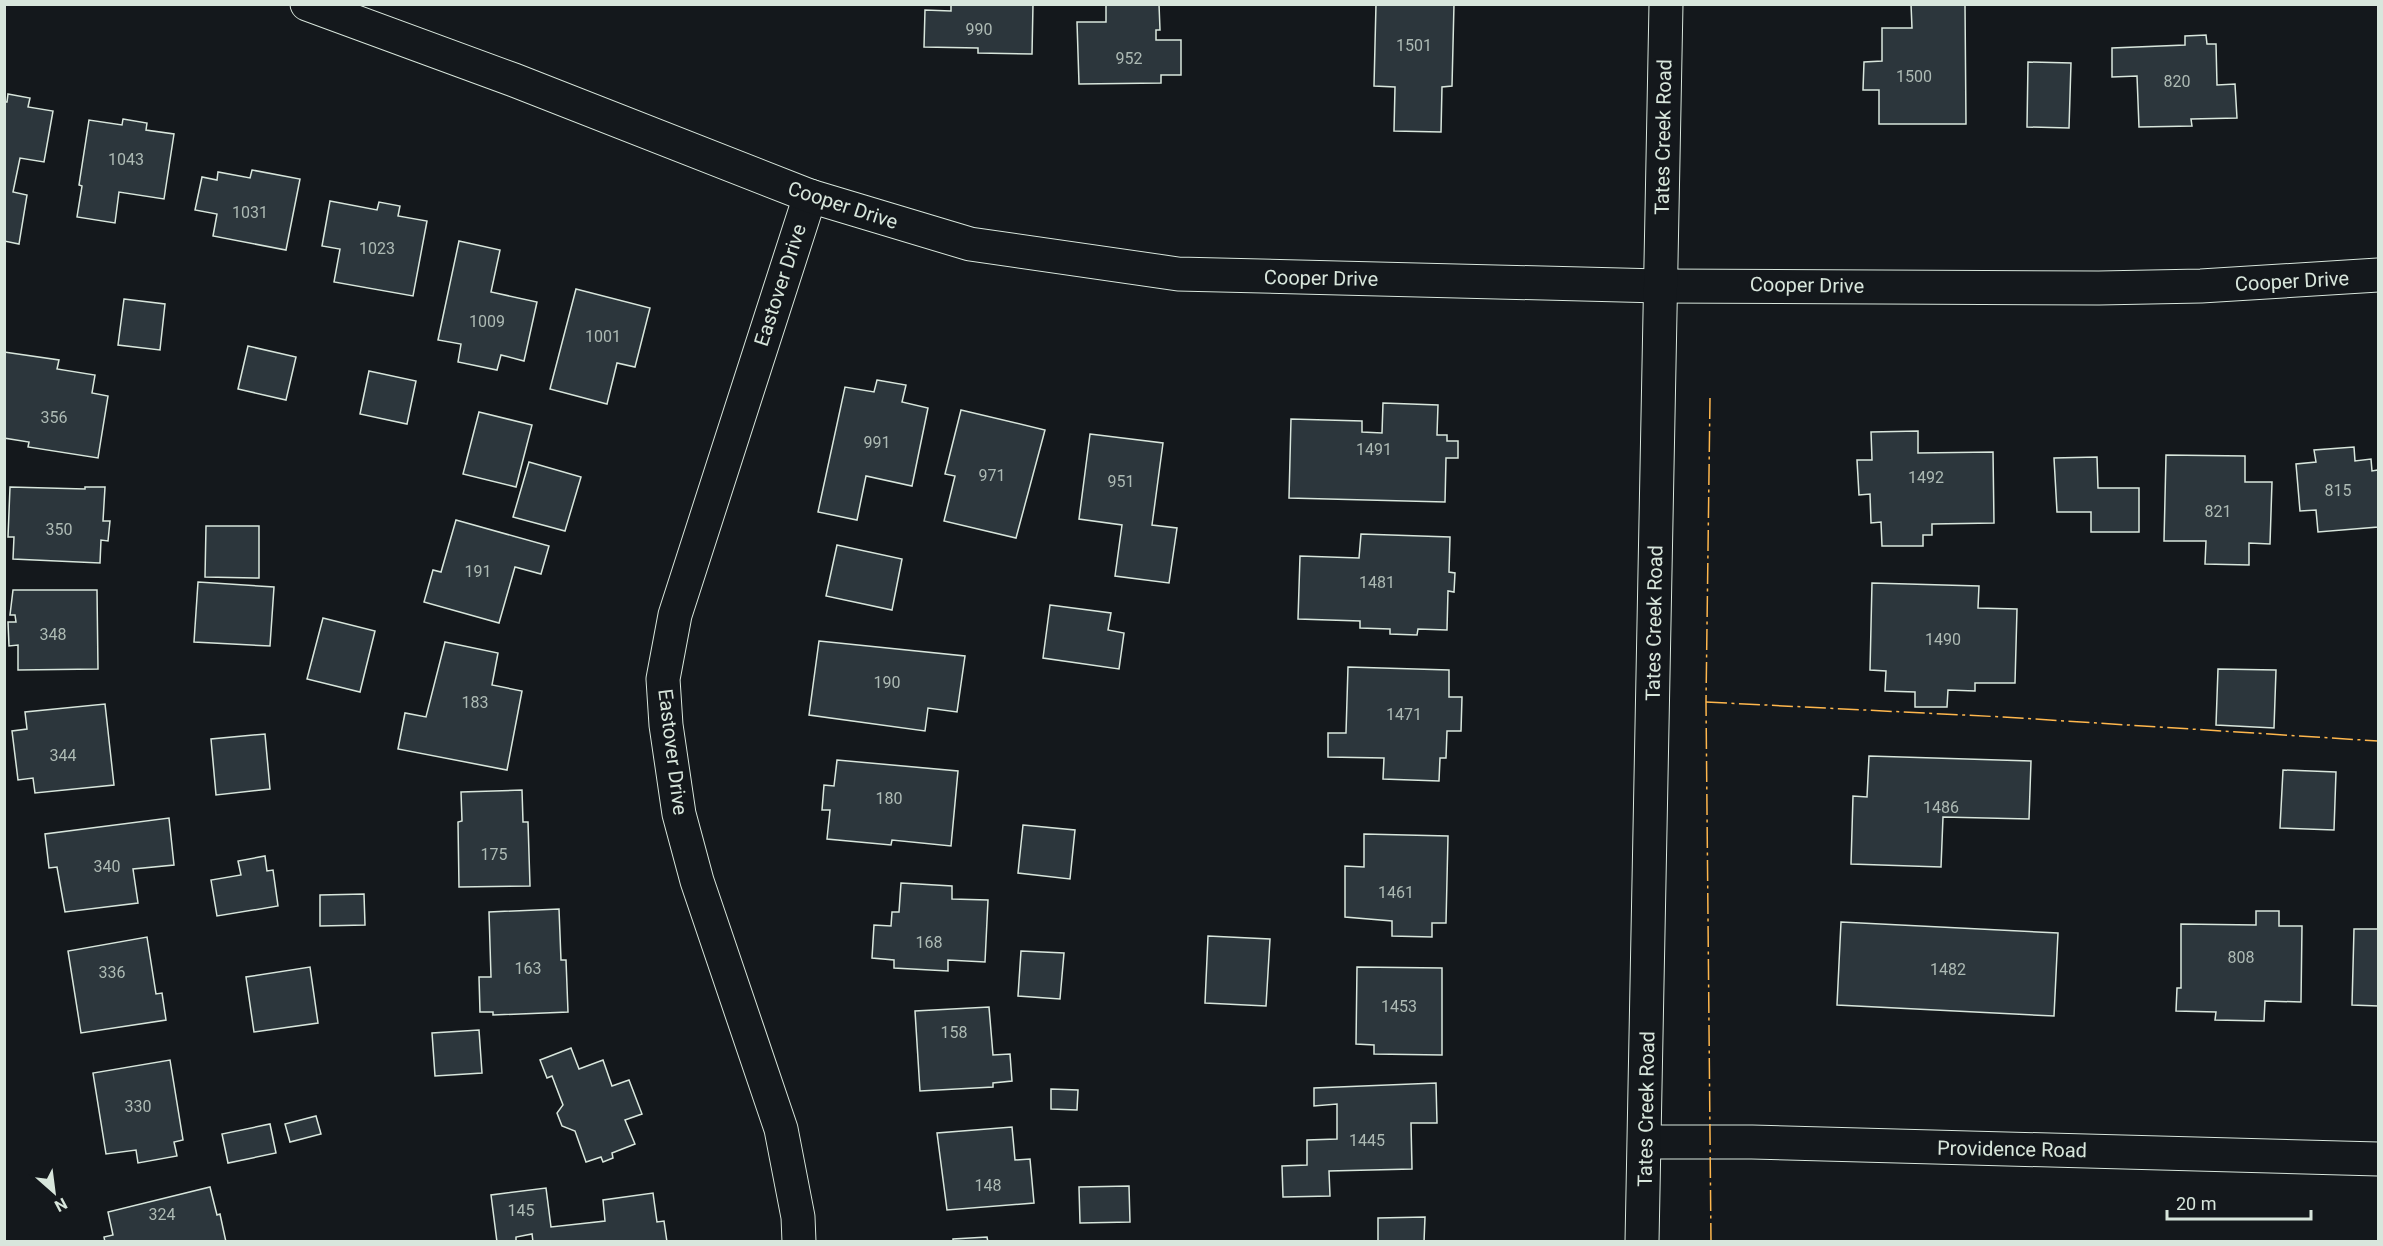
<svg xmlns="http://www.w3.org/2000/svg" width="2383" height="1246" font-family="Roboto,sans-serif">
<rect width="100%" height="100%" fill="#14181c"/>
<g fill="#2c363c" stroke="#d8e6dc" stroke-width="1.5">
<path d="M 951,4 L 1033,4 L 1032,54 L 978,53 L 978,48 L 924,47 L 925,10 L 951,11 Z"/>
<path d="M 1106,4 L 1159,4 L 1160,30 L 1156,30 L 1156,40 L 1181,40 L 1181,75 L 1161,75 L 1161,83 L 1079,84 L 1077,22 L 1106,22 Z"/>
<path d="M 1376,4 L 1454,4 L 1452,86 L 1442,87 L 1441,132 L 1394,131 L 1395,87 L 1374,86 Z"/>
<path d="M 1911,4 L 1965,4 L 1966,124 L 1879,124 L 1879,90 L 1863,90 L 1864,62 L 1882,61 L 1882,28 L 1912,28 Z"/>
<path d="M 2206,35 L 2207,44 L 2216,44 L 2217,85 L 2235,84 L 2237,118 L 2191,119 L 2192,126 L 2139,127 L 2137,76 L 2112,77 L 2112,48 L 2185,45 L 2185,36 Z"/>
<path d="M 2028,62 L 2071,63 L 2069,128 L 2027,127 Z"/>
<path d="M 8,94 L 30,98 L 28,107 L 53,111 L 44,162 L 20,158 L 13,192 L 27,195 L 19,244 L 4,241 L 4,102 L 7,102 Z"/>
<path d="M 123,119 L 147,123 L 146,130 L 174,134 L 164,199 L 119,192 L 115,223 L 77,217 L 82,186 L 79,185 L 89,120 L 122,125 Z"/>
<path d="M 252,170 L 300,179 L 286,250 L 213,236 L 217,214 L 195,210 L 202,177 L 217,180 L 218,172 L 250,178 Z"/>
<path d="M 330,201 L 377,210 L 379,202 L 400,206 L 398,216 L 427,221 L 413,296 L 334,282 L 340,249 L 322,246 Z"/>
<path d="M 459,241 L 500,250 L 491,292 L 537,302 L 524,361 L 501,355 L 497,370 L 458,362 L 461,344 L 438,340 Z"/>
<path d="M 576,289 L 650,308 L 635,367 L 617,363 L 607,404 L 550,389 Z"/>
<path d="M 124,299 L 165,304 L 160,350 L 118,345 Z"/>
<path d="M 248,346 L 296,357 L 286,400 L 238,389 Z"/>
<path d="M 4,352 L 59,360 L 57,369 L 95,375 L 92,393 L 108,396 L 98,458 L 28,447 L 29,442 L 4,438 Z"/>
<path d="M 369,371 L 416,381 L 407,424 L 360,414 Z"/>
<path d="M 877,380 L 906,385 L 902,402 L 928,408 L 912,486 L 866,476 L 857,520 L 818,512 L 845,387 L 874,392 Z"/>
<path d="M 1383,403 L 1438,405 L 1437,435 L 1447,435 L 1447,441 L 1458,441 L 1458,458 L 1446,458 L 1445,502 L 1289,498 L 1291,419 L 1362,421 L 1362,432 L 1382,433 Z"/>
<path d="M 961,410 L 1045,430 L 1016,538 L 944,521 L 955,476 L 945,474 Z"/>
<path d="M 479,412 L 532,425 L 516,487 L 463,474 Z"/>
<path d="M 1918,431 L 1918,453 L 1993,452 L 1994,523 L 1932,524 L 1932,535 L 1923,535 L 1923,546 L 1882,546 L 1881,522 L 1871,523 L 1870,494 L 1859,495 L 1857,460 L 1872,460 L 1871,432 Z"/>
<path d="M 1090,434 L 1163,443 L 1152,525 L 1177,528 L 1169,583 L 1115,576 L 1122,525 L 1079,519 Z"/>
<path d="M 2354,447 L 2355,461 L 2371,459 L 2372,471 L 2378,470 L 2378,527 L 2318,532 L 2316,510 L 2300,511 L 2296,464 L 2316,462 L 2314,450 Z"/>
<path d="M 2166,455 L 2245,456 L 2245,482 L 2272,482 L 2270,544 L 2249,543 L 2249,565 L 2205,564 L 2206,541 L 2164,541 Z"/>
<path d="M 2097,457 L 2098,488 L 2139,488 L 2139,532 L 2091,532 L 2091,512 L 2057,512 L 2054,458 Z"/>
<path d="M 529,462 L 581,477 L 565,531 L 513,517 Z"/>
<path d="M 10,487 L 85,489 L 85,487 L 105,487 L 103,521 L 110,521 L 108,541 L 101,540 L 100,563 L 13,559 L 14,537 L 8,537 Z"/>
<path d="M 456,520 L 549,546 L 541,574 L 515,567 L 499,623 L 424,602 L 433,570 L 441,572 Z"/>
<path d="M 206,526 L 259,526 L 259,578 L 205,577 Z"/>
<path d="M 1361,534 L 1450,537 L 1449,572 L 1455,573 L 1454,592 L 1448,591 L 1447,630 L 1418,629 L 1417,635 L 1390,634 L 1390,629 L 1360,628 L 1360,621 L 1298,619 L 1300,556 L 1359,558 Z"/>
<path d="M 837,545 L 902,559 L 892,610 L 826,596 Z"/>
<path d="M 198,582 L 274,587 L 270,646 L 194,642 Z"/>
<path d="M 1872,583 L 1979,586 L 1978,608 L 2017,609 L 2015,683 L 1975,683 L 1975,691 L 1948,690 L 1947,707 L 1915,707 L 1915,692 L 1885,691 L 1886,671 L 1870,670 Z"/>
<path d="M 13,590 L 97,590 L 98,669 L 18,670 L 18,645 L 9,646 L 8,622 L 16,622 L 15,615 L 10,615 Z"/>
<path d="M 1050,605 L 1111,613 L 1108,630 L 1124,633 L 1119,669 L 1043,658 Z"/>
<path d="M 323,618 L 375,631 L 360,692 L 307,679 Z"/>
<path d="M 819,641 L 965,656 L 957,712 L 928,708 L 925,731 L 809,715 Z"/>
<path d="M 445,642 L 498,653 L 492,685 L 522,691 L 507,770 L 398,749 L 405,713 L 426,717 Z"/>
<path d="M 1348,667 L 1449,670 L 1449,697 L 1462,697 L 1461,731 L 1447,731 L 1446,758 L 1440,758 L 1439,781 L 1383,779 L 1384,758 L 1328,757 L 1328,733 L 1346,733 Z"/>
<path d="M 2218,669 L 2276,670 L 2274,728 L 2216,725 Z"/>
<path d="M 105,704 L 114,785 L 35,793 L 33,778 L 18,780 L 12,731 L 27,729 L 25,712 Z"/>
<path d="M 265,734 L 270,789 L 216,795 L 211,739 Z"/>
<path d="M 1869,756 L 2031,761 L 2029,819 L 1943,817 L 1941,867 L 1851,864 L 1853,796 L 1867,797 Z"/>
<path d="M 837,760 L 958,771 L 951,846 L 892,840 L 891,845 L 827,839 L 830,810 L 822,810 L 824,785 L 834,786 Z"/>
<path d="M 2283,770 L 2336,772 L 2334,830 L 2280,828 Z"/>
<path d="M 522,790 L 523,822 L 528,822 L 530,886 L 459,887 L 458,822 L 462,821 L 461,792 Z"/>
<path d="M 169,818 L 174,865 L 133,869 L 138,903 L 65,912 L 57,867 L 49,868 L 45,834 Z"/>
<path d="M 1023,825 L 1075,830 L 1070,879 L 1018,873 Z"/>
<path d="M 1364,834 L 1448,836 L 1446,923 L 1432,923 L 1432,937 L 1392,936 L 1392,921 L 1345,917 L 1345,866 L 1364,867 Z"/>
<path d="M 265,856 L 267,871 L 273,870 L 278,906 L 217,916 L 211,880 L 241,875 L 238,861 Z"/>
<path d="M 901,883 L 952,886 L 952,899 L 988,900 L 985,962 L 948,960 L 948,971 L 894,968 L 894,960 L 872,958 L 874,925 L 891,926 L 892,912 L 899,912 Z"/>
<path d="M 364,894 L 365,925 L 320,926 L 320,895 Z"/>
<path d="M 559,909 L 561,960 L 566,960 L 568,1012 L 493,1015 L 493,1012 L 480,1012 L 479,977 L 491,977 L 489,912 Z"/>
<path d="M 2256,911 L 2279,911 L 2279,926 L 2302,926 L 2301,1002 L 2265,1001 L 2264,1021 L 2215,1020 L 2216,1012 L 2176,1011 L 2177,988 L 2181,988 L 2181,924 L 2256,925 Z"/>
<path d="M 1841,922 L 2058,933 L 2054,1016 L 1837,1005 Z"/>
<path d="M 2354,929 L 2378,929 L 2378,1006 L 2352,1005 Z"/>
<path d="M 1208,936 L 1270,939 L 1266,1006 L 1205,1003 Z"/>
<path d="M 147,937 L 156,994 L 162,993 L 166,1020 L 81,1033 L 68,951 Z"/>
<path d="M 1021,951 L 1064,953 L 1060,999 L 1018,996 Z"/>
<path d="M 310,967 L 318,1023 L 254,1032 L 246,977 Z"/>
<path d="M 1357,967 L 1442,968 L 1442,1055 L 1374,1054 L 1374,1045 L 1356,1044 Z"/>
<path d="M 989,1007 L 993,1055 L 1010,1054 L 1012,1081 L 993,1083 L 993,1087 L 920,1091 L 915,1011 Z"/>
<path d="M 479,1030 L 482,1073 L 435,1076 L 432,1033 Z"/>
<path d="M 571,1048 L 579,1069 L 603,1060 L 612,1086 L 629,1080 L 642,1114 L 625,1120 L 635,1144 L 612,1153 L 613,1158 L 603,1162 L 601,1157 L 586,1162 L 575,1131 L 562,1126 L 557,1113 L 563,1105 L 552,1076 L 547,1078 L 540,1060 Z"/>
<path d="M 170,1060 L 183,1140 L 174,1142 L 177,1156 L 138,1163 L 136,1150 L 106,1154 L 93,1073 Z"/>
<path d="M 1436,1083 L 1437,1123 L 1411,1123 L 1412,1169 L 1329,1171 L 1330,1196 L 1283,1197 L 1282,1166 L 1307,1165 L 1307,1140 L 1337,1139 L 1337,1104 L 1314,1106 L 1314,1088 Z"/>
<path d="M 1051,1089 L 1078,1090 L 1077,1110 L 1051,1109 Z"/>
<path d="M 316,1116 L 321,1134 L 290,1142 L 285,1124 Z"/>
<path d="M 270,1124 L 276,1153 L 228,1163 L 222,1134 Z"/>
<path d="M 1012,1127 L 1015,1160 L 1030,1159 L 1034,1203 L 947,1210 L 937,1133 Z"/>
<path d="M 1129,1186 L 1130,1222 L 1080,1223 L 1079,1187 Z"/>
<path d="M 210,1187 L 217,1215 L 220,1214 L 226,1242 L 105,1242 L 104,1237 L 113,1235 L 108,1212 Z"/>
<path d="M 546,1188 L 551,1227 L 605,1221 L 603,1200 L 653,1193 L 657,1222 L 664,1221 L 667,1242 L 533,1242 L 532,1234 L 516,1237 L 516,1242 L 497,1242 L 491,1195 Z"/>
<path d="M 1425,1217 L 1424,1242 L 1378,1242 L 1378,1218 Z"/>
<path d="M 987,1237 L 988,1242 L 953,1242 L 953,1239 Z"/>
</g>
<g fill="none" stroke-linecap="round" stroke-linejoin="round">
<defs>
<g id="minor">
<path d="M 1646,1142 L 1752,1142 L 2378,1159"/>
<path d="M 799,1242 L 798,1217 L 781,1129 L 697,881 L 679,814 L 666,725 L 663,679 L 675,615 L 810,196"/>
</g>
<path id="tertiary" d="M 307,4 L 514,80 L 810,196 L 970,244 L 1178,274 L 1660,286"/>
<path id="secondary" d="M 1660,286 L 2099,288 L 2201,286 L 2378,275"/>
<path id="primary" d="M 1642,1242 L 1666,4"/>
</defs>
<use href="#minor" stroke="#d8e6dc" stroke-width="35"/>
<use href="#tertiary" stroke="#d8e6dc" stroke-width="35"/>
<use href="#secondary" stroke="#d8e6dc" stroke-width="35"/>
<use href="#primary" stroke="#d8e6dc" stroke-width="35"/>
<use href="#minor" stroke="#14181c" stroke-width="33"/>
<use href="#tertiary" stroke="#14181c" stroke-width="33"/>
<use href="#secondary" stroke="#14181c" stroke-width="33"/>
<use href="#primary" stroke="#14181c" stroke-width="33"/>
<g stroke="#ffb74d" stroke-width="1.5" stroke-dasharray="21 4.5 3 4.5" stroke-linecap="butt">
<path d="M 1710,398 L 1706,702 L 1711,1242"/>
<path d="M 1706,702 L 2003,717 L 2378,741"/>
</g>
</g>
<g text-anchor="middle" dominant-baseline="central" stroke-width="4.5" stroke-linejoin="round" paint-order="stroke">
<g font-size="16" fill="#adbab4">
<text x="979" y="29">990</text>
<text x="1414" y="45">1501</text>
<text x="1129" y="58">952</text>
<text x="1914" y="76">1500</text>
<text x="2177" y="81">820</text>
<text x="126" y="159">1043</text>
<text x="250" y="212">1031</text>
<text x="377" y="248">1023</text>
<text x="487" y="321">1009</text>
<text x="603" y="336">1001</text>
<text x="54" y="417">356</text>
<text x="877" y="442">991</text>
<text x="1374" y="449">1491</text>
<text x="992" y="475">971</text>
<text x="1926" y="477">1492</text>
<text x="1121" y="481">951</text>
<text x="2338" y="490">815</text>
<text x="2218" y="511">821</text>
<text x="59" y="529">350</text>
<text x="478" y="571">191</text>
<text x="1377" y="582">1481</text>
<text x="53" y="634">348</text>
<text x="1943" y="639">1490</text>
<text x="887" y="682">190</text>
<text x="475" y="702">183</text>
<text x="1404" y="714">1471</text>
<text x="63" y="755">344</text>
<text x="889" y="798">180</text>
<text x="1941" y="807">1486</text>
<text x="494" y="854">175</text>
<text x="107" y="866">340</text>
<text x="1396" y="892">1461</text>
<text x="929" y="942">168</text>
<text x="2241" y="957">808</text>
<text x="528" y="968">163</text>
<text x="1948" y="969">1482</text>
<text x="112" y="972">336</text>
<text x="1399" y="1006">1453</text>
<text x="954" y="1032">158</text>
<text x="138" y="1106">330</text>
<text x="1367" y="1140">1445</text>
<text x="988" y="1185">148</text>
<text x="521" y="1210">145</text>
<text x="162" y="1214">324</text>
</g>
<g font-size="20" fill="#d8e6dc" stroke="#14181c">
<text transform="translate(1663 137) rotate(-89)">Tates Creek Road</text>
<text transform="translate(843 205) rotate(18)">Cooper Drive</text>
<text transform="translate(1321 278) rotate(1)">Cooper Drive</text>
<text transform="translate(2292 281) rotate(-3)">Cooper Drive</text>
<text transform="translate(780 285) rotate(-72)">Eastover Drive</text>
<text transform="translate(1807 285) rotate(1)">Cooper Drive</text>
<text transform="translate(1654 623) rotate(-89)">Tates Creek Road</text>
<text transform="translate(673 752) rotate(83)">Eastover Drive</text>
<text transform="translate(1646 1109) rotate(-89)">Tates Creek Road</text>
<text transform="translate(2012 1149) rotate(1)">Providence Road</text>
</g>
</g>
<rect width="2383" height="1246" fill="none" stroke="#d8e6dc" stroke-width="12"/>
<g transform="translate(54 1192) rotate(152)" stroke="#14181c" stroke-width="4.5" paint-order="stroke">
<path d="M0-4.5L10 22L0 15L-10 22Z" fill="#d8e6dc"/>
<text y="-9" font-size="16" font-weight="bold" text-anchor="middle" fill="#d8e6dc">N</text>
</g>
<path d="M2167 1210v9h144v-9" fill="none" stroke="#d8e6dc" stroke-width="3"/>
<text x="2176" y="1210" font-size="18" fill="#d8e6dc" stroke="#14181c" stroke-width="4.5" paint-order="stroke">20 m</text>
</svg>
